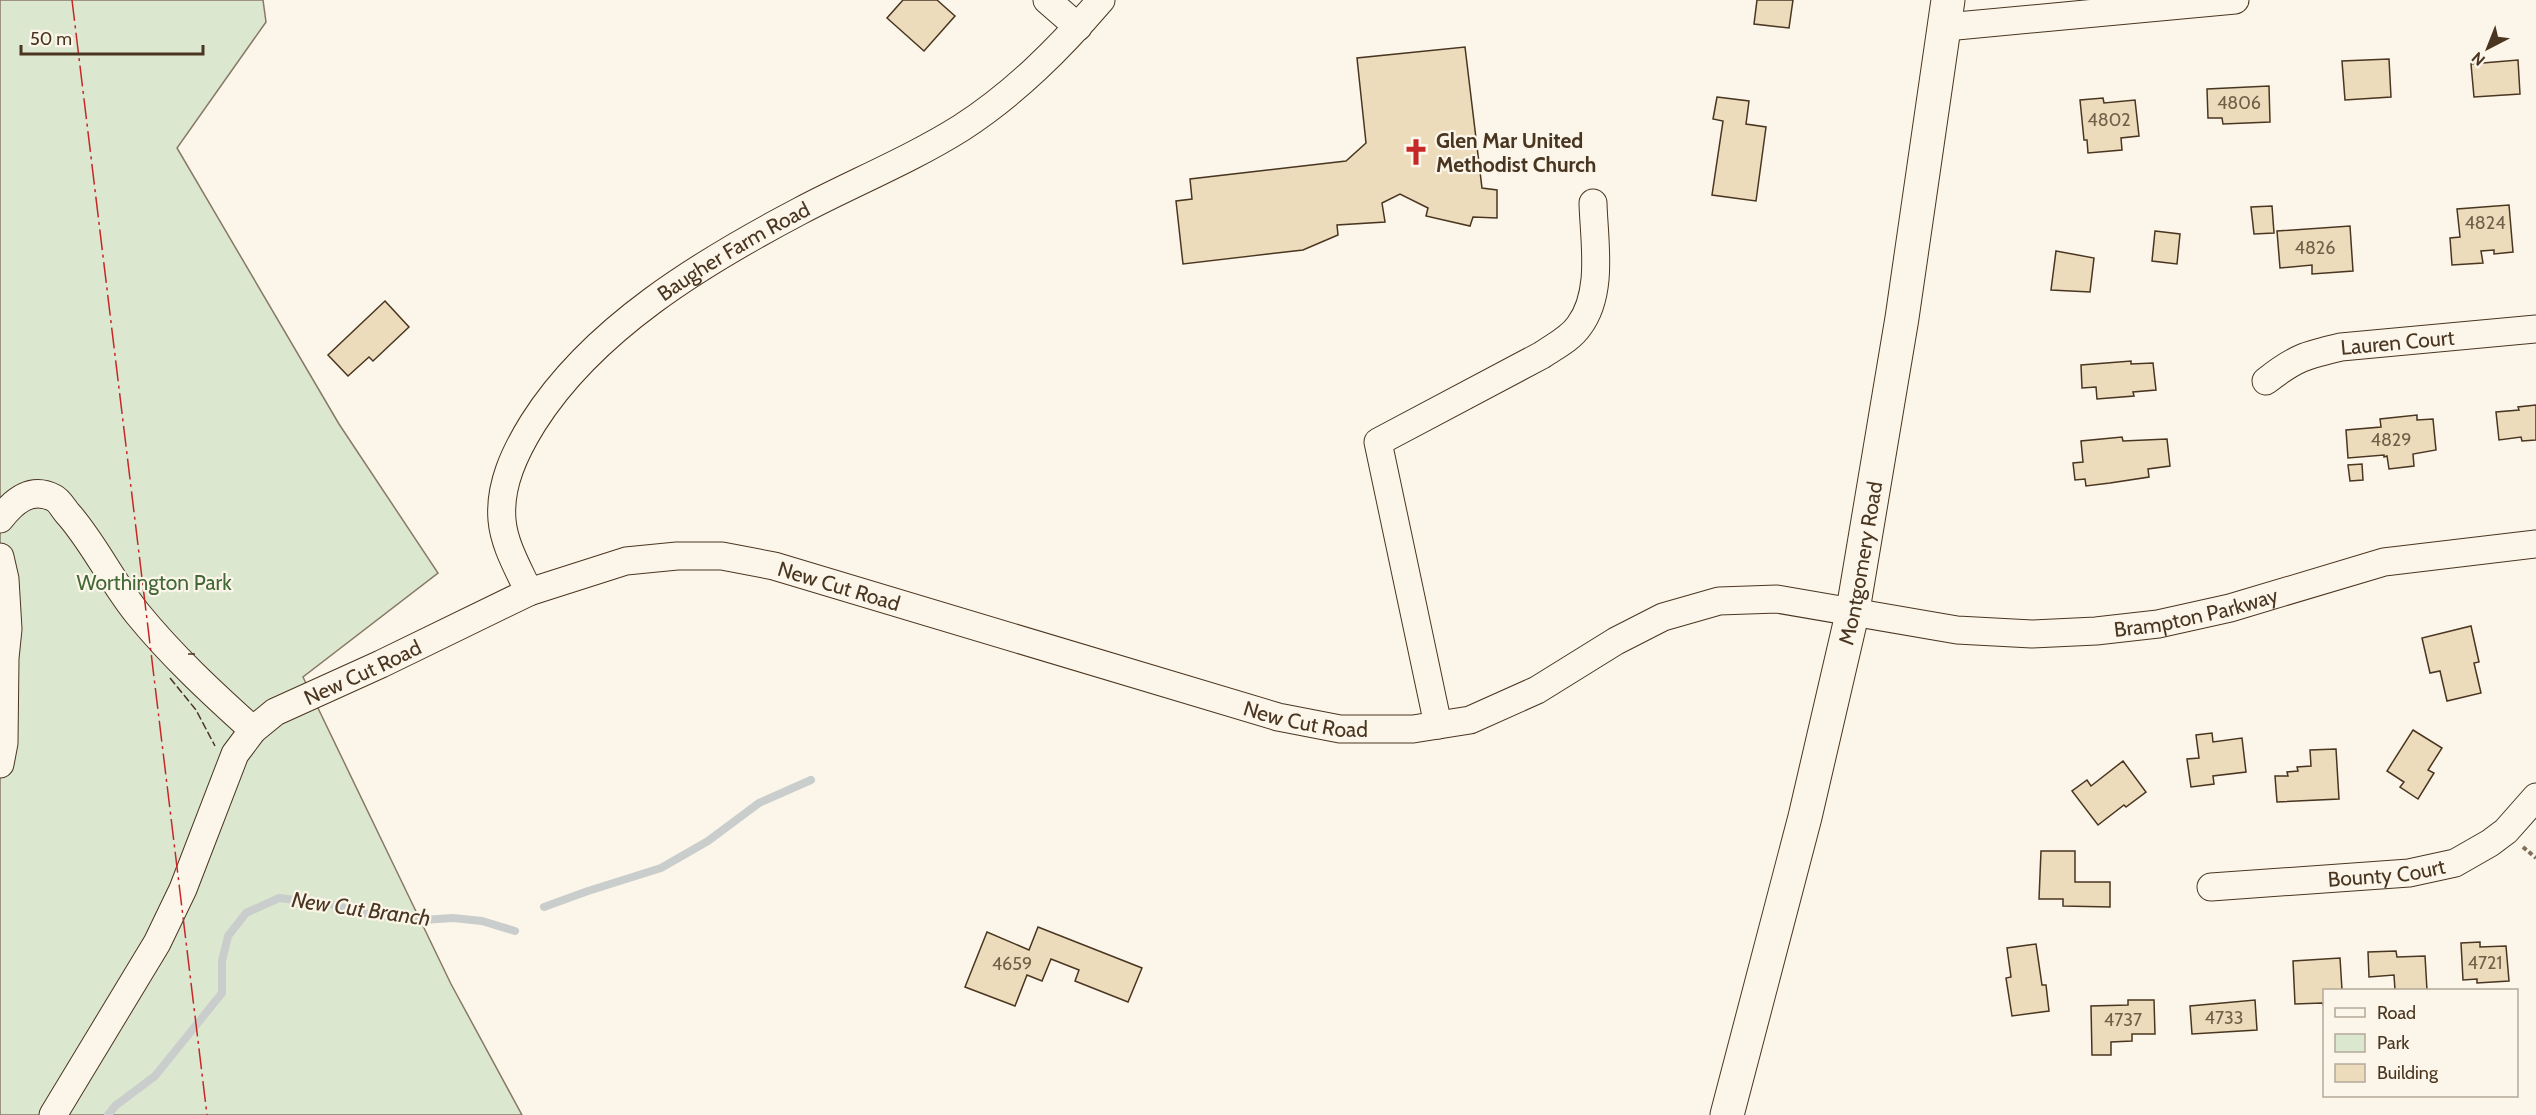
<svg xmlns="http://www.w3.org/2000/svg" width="2536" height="1115" font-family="Cabin,sans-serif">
<rect width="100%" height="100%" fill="#fbf6e9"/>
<path fill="#dce7d0" stroke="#887966" stroke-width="1.5" d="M 0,0 L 263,0 L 266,22 L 177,148 L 339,424 L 438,573 L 303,677 L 451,984 L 522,1115 L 0,1115 Z"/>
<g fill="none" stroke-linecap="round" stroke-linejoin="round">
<g stroke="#c9cecd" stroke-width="8">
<path d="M 544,907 L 588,891 L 661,868 L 708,841 L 759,803 L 811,780"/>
<path d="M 108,1115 L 115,1106 L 155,1076 L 222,993 L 222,961 L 228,936 L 246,913 L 279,898 L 330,904 L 363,913 L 423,920 L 453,918 L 482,921 L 515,931"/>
</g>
</g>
<g fill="#ecdcbc" stroke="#4a3520" stroke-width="1.5">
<path d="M 903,0 L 937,0 L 955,16 L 924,51 L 887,18 Z"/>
<path d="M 1757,0 L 1793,0 L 1789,28 L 1754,24 Z"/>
<path d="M 1465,47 L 1482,188 L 1497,190 L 1497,218 L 1473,217 L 1470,226 L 1426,216 L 1428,208 L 1400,194 L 1382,203 L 1385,222 L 1337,225 L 1338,235 L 1303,250 L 1183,264 L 1176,201 L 1192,199 L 1190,179 L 1346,161 L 1366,143 L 1357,58 Z"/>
<path d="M 2389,59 L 2391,97 L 2345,100 L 2342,61 Z"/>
<path d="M 2518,60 L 2520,94 L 2474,97 L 2471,64 Z"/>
<path d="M 2269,86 L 2270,122 L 2223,124 L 2222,118 L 2208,118 L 2207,89 Z"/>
<path d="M 1717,97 L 1749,101 L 1746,124 L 1766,127 L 1756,201 L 1712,195 L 1723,121 L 1713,119 Z"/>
<path d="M 2103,98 L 2104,103 L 2135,100 L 2139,136 L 2121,138 L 2122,150 L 2088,153 L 2087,140 L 2084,140 L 2080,100 Z"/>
<path d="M 2509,205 L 2513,252 L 2494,254 L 2494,250 L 2481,251 L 2483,263 L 2452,265 L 2450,238 L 2460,237 L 2457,209 Z"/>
<path d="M 2272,206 L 2274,233 L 2254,234 L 2251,207 Z"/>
<path d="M 2350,226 L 2353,271 L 2312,274 L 2312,265 L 2280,268 L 2277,231 Z"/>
<path d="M 2155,231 L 2180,234 L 2177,264 L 2152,261 Z"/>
<path d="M 2056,251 L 2094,258 L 2090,292 L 2051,290 Z"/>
<path d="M 385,301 L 409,327 L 373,361 L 369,357 L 348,376 L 328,355 Z"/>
<path d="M 2131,361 L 2131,364 L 2153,363 L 2156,390 L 2133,392 L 2134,396 L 2097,399 L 2096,387 L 2082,388 L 2081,365 Z"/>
<path d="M 2536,405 L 2536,440 L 2522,441 L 2521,437 L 2499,440 L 2496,412 L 2519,410 L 2518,407 Z"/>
<path d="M 2417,415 L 2417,420 L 2433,419 L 2436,450 L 2413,454 L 2414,466 L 2389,469 L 2387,456 L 2384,457 L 2384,455 L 2348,458 L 2346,430 L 2381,427 L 2380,419 Z"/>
<path d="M 2122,437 L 2123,441 L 2167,439 L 2170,466 L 2148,469 L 2149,477 L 2110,483 L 2086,486 L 2085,479 L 2075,480 L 2073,463 L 2083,462 L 2081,441 Z"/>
<path d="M 2362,464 L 2363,480 L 2350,481 L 2348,465 Z"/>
<path d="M 2471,626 L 2479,662 L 2474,663 L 2481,693 L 2447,701 L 2440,671 L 2430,673 L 2422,638 Z"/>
<path d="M 2413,730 L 2442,748 L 2428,770 L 2434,773 L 2418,799 L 2400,787 L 2404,782 L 2387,771 Z"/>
<path d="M 2212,733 L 2213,742 L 2242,738 L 2246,772 L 2213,776 L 2214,784 L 2191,787 L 2187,759 L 2199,758 L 2196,735 Z"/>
<path d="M 2336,749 L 2339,799 L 2277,802 L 2275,776 L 2288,776 L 2287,772 L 2298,771 L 2297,767 L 2311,766 L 2310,750 Z"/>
<path d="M 2123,761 L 2146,792 L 2126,807 L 2124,805 L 2098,825 L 2072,791 L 2087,780 L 2091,786 Z"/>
<path d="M 2041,851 L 2075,851 L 2075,882 L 2110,882 L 2110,907 L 2063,906 L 2063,899 L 2039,899 Z"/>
<path d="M 1038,927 L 1142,968 L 1128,1002 L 1075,981 L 1079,970 L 1051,959 L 1042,981 L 1027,975 L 1015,1006 L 965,987 L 987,932 L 1029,950 Z"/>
<path d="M 2480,942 L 2480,947 L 2506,946 L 2509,981 L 2477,983 L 2477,979 L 2463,980 L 2461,943 Z"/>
<path d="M 2036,944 L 2042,985 L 2046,985 L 2049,1011 L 2012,1016 L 2006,978 L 2011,977 L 2007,948 Z"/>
<path d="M 2396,951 L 2397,957 L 2425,956 L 2427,990 L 2395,990 L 2394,975 L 2369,977 L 2368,952 Z"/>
<path d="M 2340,958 L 2342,990 L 2324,990 L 2324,1006 L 2322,1003 L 2295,1004 L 2293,961 Z"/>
<path d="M 2128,1000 L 2154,1000 L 2155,1034 L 2132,1034 L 2132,1041 L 2111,1042 L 2111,1055 L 2092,1055 L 2091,1006 L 2128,1005 Z"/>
<path d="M 2255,1000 L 2257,1030 L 2192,1034 L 2190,1006 Z"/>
</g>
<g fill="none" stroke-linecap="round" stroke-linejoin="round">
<defs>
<g id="minor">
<path d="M 1047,0 L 1078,27"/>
<path d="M 1946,27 L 2235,0"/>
<path id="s1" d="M 2266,381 C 2295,358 2306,355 2341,347 L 2536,329"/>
<path d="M 0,519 C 13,502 31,486 54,498 C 60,501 64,510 69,515 C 95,545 112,582 137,613 C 172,656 212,693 253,730"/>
<path d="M 0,557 L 5,579 L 8,629 L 5,658 L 4,743 L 0,764"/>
<path id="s2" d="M 529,592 C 519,570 504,545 502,520 C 499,485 515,452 533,423 C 593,328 703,262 800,211 C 853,183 910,160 961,128 C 1015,93 1059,49 1101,0"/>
<path d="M 1438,725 L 1378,442 L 1542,355 C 1555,346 1570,339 1579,326 C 1604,293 1594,241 1593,203"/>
<path id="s3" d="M 2211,887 L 2409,873 L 2455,863 L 2490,843 L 2506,831 L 2536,797"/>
<path id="s4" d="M 53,1115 L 157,943 L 183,889 L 235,754 L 253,730 L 275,712 L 381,664 L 529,592 L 626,561 L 677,556 L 722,556 L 774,566 L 1278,717 L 1340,729 L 1413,729 L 1470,720 L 1537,690 L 1616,641 L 1663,617 L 1719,601 L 1777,599 L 1957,630 L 2032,634 L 2096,631 L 2158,624 L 2230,608 L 2384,562 L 2536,544"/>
</g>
<g id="major">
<path id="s5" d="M 1727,1115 L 1805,817 L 1853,610 L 1902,318 L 1948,0"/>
</g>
</defs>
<use href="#minor" stroke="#4a3520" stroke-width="29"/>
<use href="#major" stroke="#4a3520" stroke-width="35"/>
<path stroke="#7f6f5c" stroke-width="4" stroke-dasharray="4.5 3" stroke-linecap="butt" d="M 2523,847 L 2536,858"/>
<use href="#minor" stroke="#fbf6e9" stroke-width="27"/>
<use href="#major" stroke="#fbf6e9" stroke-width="33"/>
<g stroke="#4a3520" stroke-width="1.5" stroke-dasharray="8 3" stroke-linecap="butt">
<path d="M 188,654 L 195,654"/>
<path d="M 170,678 L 196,710 L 215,746"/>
</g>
<path stroke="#c62828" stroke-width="1.5" stroke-dasharray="21 4.5 3 4.5" stroke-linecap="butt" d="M 72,0 L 207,1115"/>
</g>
<defs>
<symbol id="church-bare" viewBox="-9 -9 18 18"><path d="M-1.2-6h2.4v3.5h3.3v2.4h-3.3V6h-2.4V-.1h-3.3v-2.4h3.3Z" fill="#c62828" stroke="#fbf6e9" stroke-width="2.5" paint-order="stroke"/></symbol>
</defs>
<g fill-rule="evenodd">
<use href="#church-bare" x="1397" y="133" width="38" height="38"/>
</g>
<g text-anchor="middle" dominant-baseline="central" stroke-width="4.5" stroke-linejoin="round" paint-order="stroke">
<g font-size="18" fill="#725f47">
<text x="2239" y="103">4806</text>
<text x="2109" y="120">4802</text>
<text x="2485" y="223">4824</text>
<text x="2315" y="248">4826</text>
<text x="2391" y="440">4829</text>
<text x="2485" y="963">4721</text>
<text x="1012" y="964">4659</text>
<text x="2224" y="1018">4733</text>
<text x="2123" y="1020">4737</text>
</g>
<g font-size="21" font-weight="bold" fill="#4a3520" stroke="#fbf6e9" text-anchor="start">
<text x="1436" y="140">Glen Mar United<tspan x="1436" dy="24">Methodist Church</tspan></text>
</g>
<g font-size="21" fill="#4a3520" stroke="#fbf6e9">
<text stroke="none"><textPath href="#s2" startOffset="448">Baugher Farm Road</textPath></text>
<text stroke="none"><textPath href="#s1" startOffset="140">Lauren Court</textPath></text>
<text stroke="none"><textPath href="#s5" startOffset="568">Montgomery Road</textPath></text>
<text stroke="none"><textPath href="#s4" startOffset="1064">New Cut Road</textPath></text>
<text stroke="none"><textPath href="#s4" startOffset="2475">Brampton Parkway</textPath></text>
<text stroke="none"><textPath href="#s4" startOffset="560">New Cut Road</textPath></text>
<text stroke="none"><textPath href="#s4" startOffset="1550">New Cut Road</textPath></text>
<text stroke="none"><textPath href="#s3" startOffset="176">Bounty Court</textPath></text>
</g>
<g font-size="21" fill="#436837" stroke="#fbf6e9">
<text x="154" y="582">Worthington Park</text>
</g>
<g font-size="22" font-style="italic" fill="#4a3520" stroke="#fbf6e9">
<text transform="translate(361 909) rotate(8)">New Cut Branch</text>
</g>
</g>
<rect x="2323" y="989" width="195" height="108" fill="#fbf6e9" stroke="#b4a999" stroke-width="1.5"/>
<rect x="2335" y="1008" width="30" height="9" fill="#fbf6e9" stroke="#b4a999" stroke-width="1.5"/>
<text x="2377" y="1019" font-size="18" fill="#4a3520">Road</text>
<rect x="2335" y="1034" width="30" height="18" fill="#dce7d0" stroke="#b4a999" stroke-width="1.5"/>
<text x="2377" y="1049" font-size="18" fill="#4a3520">Park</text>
<rect x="2335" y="1064" width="30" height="18" fill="#ecdcbc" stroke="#b4a999" stroke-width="1.5"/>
<text x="2377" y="1079" font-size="18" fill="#4a3520">Building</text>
<g transform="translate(2488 48) rotate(222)" stroke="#fbf6e9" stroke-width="4.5" paint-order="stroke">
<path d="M0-4.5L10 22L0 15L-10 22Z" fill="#4a3520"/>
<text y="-9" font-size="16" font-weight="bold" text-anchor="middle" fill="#4a3520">N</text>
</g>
<path d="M21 45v9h182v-9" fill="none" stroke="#4a3520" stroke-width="3"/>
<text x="30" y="45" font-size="18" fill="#4a3520" stroke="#fbf6e9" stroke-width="4.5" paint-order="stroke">50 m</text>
</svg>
